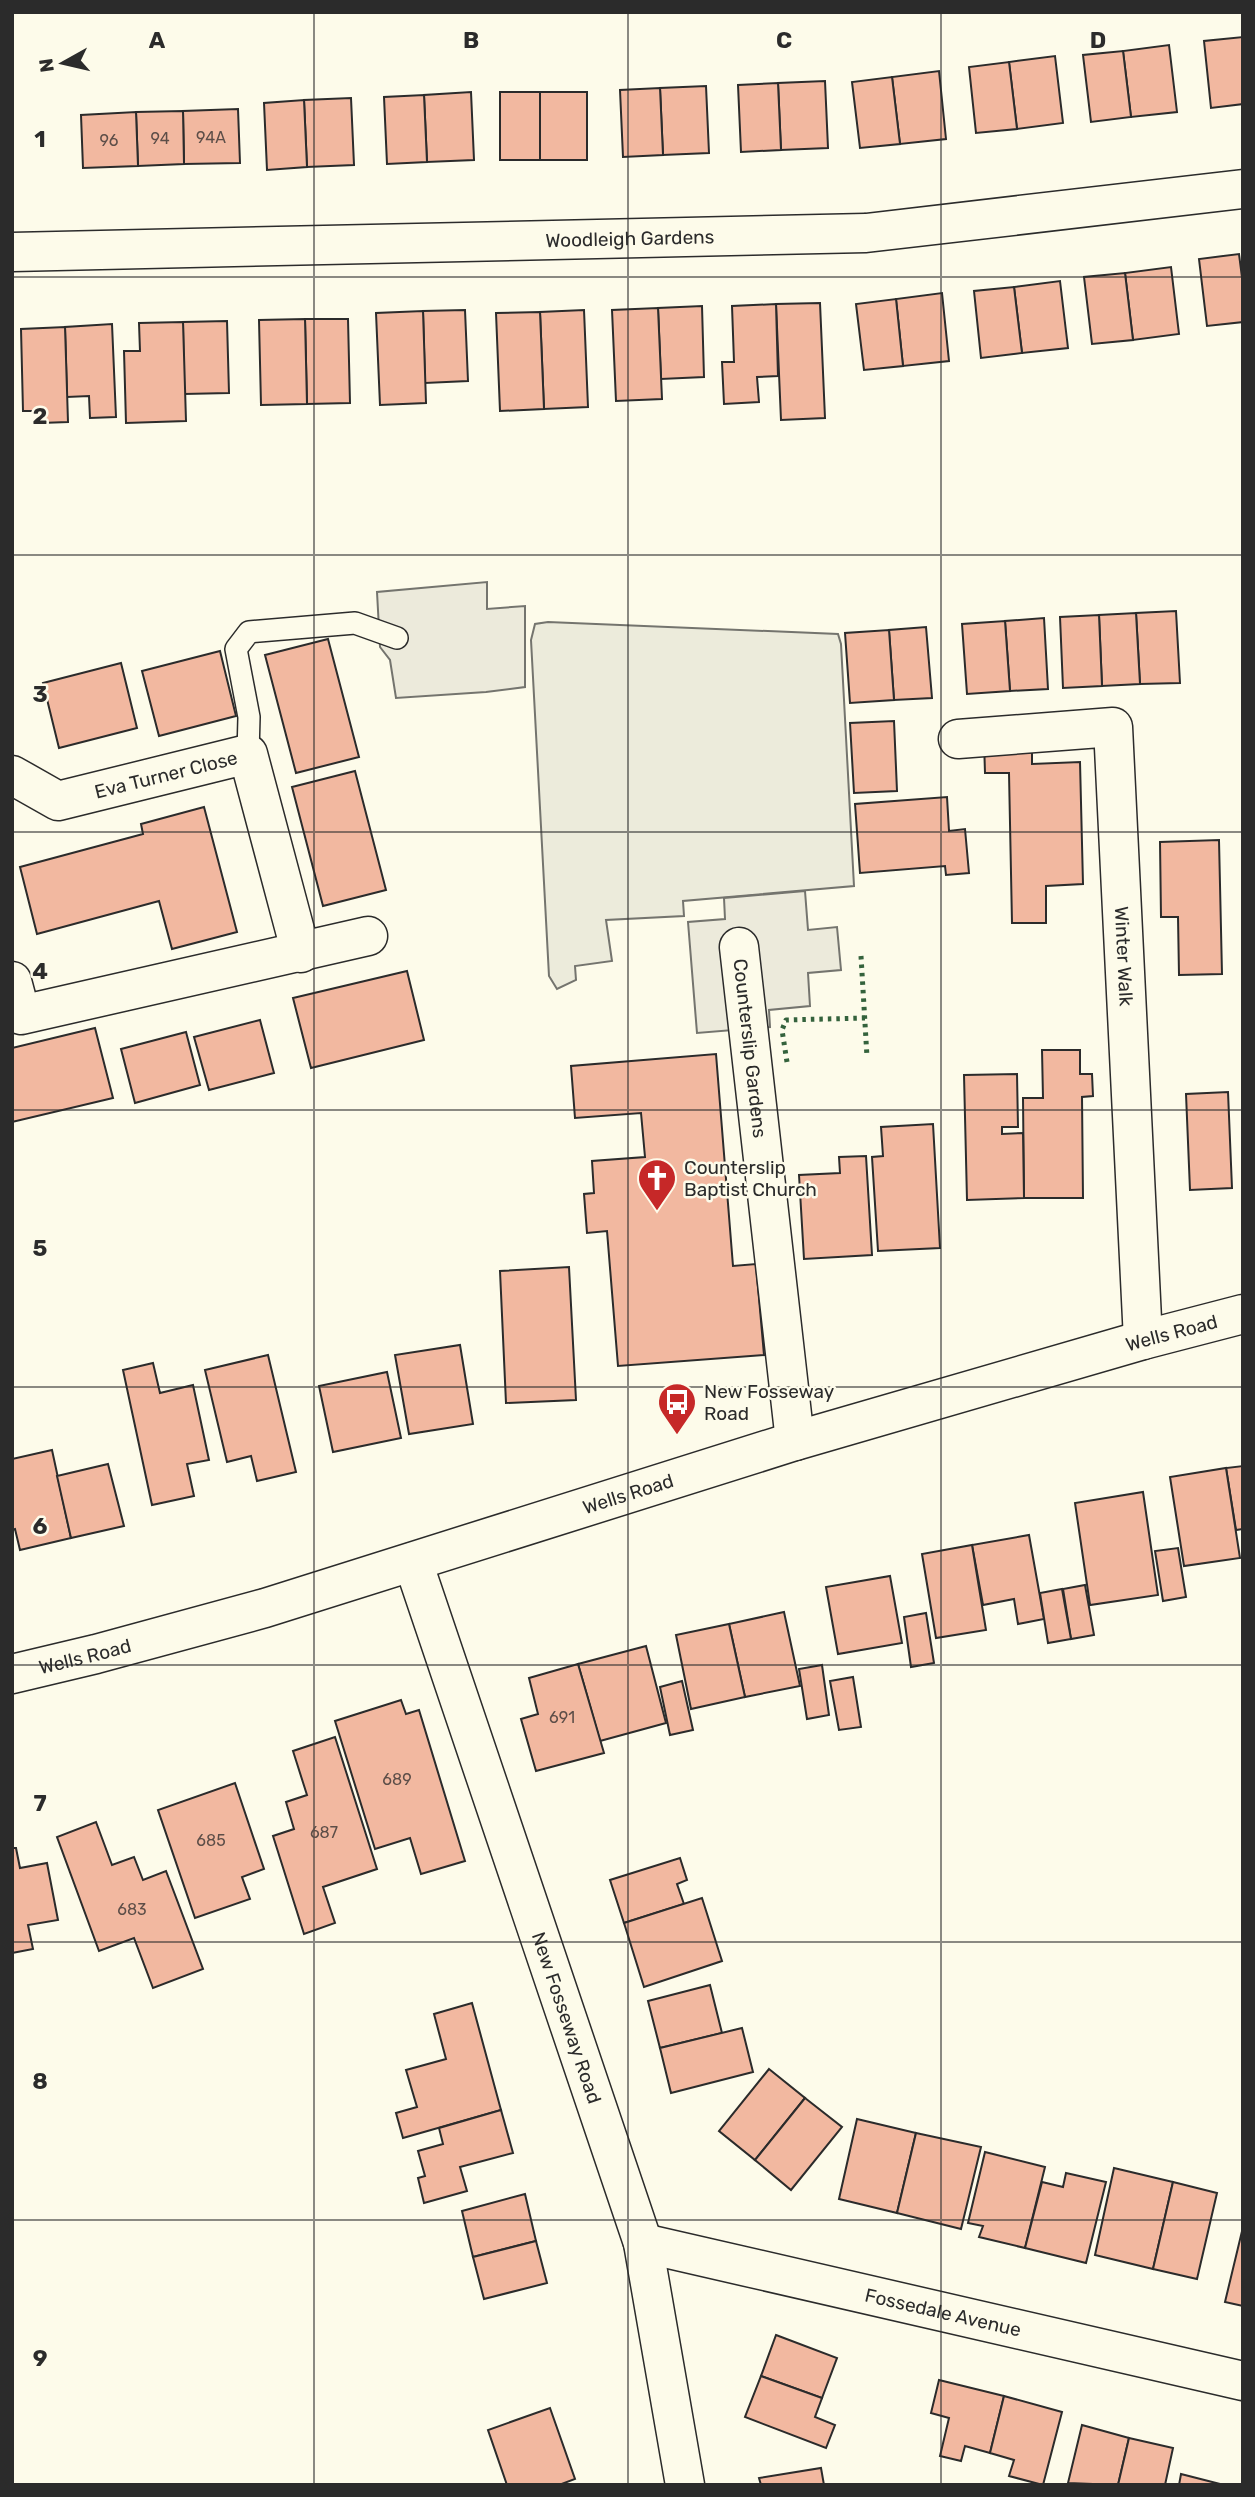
<svg xmlns="http://www.w3.org/2000/svg" width="1255" height="2497" font-family="Rubik,sans-serif">
<rect width="100%" height="100%" fill="#fdfbea"/>
<path fill="#ecebdb" stroke="#74746e" stroke-width="2" d="M 548,622 L 838,634 L 841,644 L 854,886 L 683,901 L 684,916 L 606,920 L 612,961 L 575,966 L 576,980 L 557,989 L 549,976 L 531,640 L 535,624 Z"/>
<g fill="#eceadb" stroke="#74746e" stroke-width="2">
<path d="M 487,582 L 487,609 L 525,606 L 525,687 L 486,692 L 396,698 L 390,660 L 380,647 L 377,592 Z"/>
<path d="M 805,891 L 808,930 L 837,927 L 841,970 L 808,973 L 810,1006 L 769,1010 L 770,1027 L 697,1033 L 688,922 L 725,919 L 724,898 Z"/>
</g>
<g fill="#f2b8a0" stroke="#2b2b2b" stroke-width="2">
<path d="M 1243,37 L 1243,104 L 1211,108 L 1204,41 Z"/>
<path d="M 1169,45 L 1177,112 L 1131,117 L 1123,51 Z"/>
<path d="M 1123,51 L 1131,117 L 1091,122 L 1083,55 Z"/>
<path d="M 1055,56 L 1063,123 L 1017,129 L 1009,62 Z"/>
<path d="M 1009,62 L 1017,129 L 976,133 L 969,67 Z"/>
<path d="M 939,71 L 946,139 L 900,144 L 892,77 Z"/>
<path d="M 892,77 L 900,144 L 860,148 L 852,82 Z"/>
<path d="M 825,81 L 828,148 L 781,150 L 778,83 Z"/>
<path d="M 778,83 L 781,150 L 741,152 L 738,85 Z"/>
<path d="M 706,86 L 709,153 L 663,155 L 660,88 Z"/>
<path d="M 660,88 L 663,155 L 623,157 L 620,90 Z"/>
<path d="M 471,92 L 474,160 L 427,162 L 424,95 Z"/>
<rect x="500" y="92" width="40" height="68"/>
<rect x="540" y="92" width="47" height="68"/>
<path d="M 424,95 L 427,162 L 387,164 L 384,97 Z"/>
<path d="M 351,98 L 354,165 L 307,167 L 304,100 Z"/>
<path d="M 304,100 L 307,167 L 267,170 L 264,103 Z"/>
<path d="M 238,109 L 240,163 L 184,164 L 183,111 Z"/>
<path d="M 183,111 L 184,164 L 138,166 L 136,112 Z"/>
<path d="M 136,112 L 138,166 L 83,168 L 81,115 Z"/>
<path d="M 1239,254 L 1243,285 L 1243,322 L 1207,326 L 1199,259 Z"/>
<path d="M 1171,267 L 1179,334 L 1133,340 L 1125,273 Z"/>
<path d="M 1125,273 L 1133,340 L 1092,344 L 1084,277 Z"/>
<path d="M 1060,281 L 1068,348 L 1022,353 L 1014,287 Z"/>
<path d="M 1014,287 L 1022,353 L 981,358 L 974,291 Z"/>
<path d="M 942,293 L 949,361 L 903,366 L 896,299 Z"/>
<path d="M 896,299 L 903,366 L 864,370 L 856,304 Z"/>
<path d="M 820,303 L 825,418 L 781,420 L 776,304 Z"/>
<path d="M 776,304 L 778,376 L 757,377 L 759,402 L 724,404 L 722,362 L 734,362 L 732,306 Z"/>
<path d="M 702,306 L 704,377 L 661,379 L 658,308 Z"/>
<path d="M 658,308 L 662,399 L 616,401 L 612,310 Z"/>
<path d="M 465,310 L 468,381 L 425,383 L 423,311 Z"/>
<path d="M 584,310 L 588,407 L 544,409 L 540,312 Z"/>
<path d="M 423,311 L 426,403 L 380,405 L 376,313 Z"/>
<path d="M 540,312 L 544,409 L 500,411 L 496,313 Z"/>
<path d="M 305,319 L 348,319 L 350,403 L 307,404 Z"/>
<path d="M 305,319 L 307,404 L 261,405 L 259,320 Z"/>
<path d="M 227,321 L 229,393 L 184,394 L 183,322 Z"/>
<path d="M 183,322 L 186,421 L 126,423 L 124,351 L 140,351 L 139,323 Z"/>
<path d="M 112,324 L 116,417 L 90,418 L 89,396 L 67,397 L 65,327 Z"/>
<path d="M 65,327 L 68,422 L 41,423 L 41,411 L 23,411 L 21,329 Z"/>
<path d="M 1176,611 L 1180,683 L 1140,684 L 1136,613 Z"/>
<path d="M 1136,613 L 1140,684 L 1102,686 L 1099,615 Z"/>
<path d="M 1099,615 L 1102,686 L 1063,688 L 1060,617 Z"/>
<path d="M 1044,618 L 1048,689 L 1010,691 L 1005,621 Z"/>
<path d="M 1005,621 L 1010,691 L 967,694 L 962,624 Z"/>
<path d="M 926,627 L 932,698 L 894,700 L 889,630 Z"/>
<path d="M 889,630 L 894,700 L 850,703 L 845,633 Z"/>
<path d="M 328,639 L 359,757 L 296,773 L 265,655 Z"/>
<path d="M 220,651 L 236,716 L 159,736 L 142,671 Z"/>
<path d="M 121,663 L 137,728 L 59,748 L 43,683 Z"/>
<path d="M 894,721 L 897,791 L 854,793 L 850,723 Z"/>
<path d="M 1032,740 L 1032,764 L 1080,762 L 1083,884 L 1046,886 L 1046,923 L 1012,923 L 1009,773 L 985,773 L 984,741 Z"/>
<path d="M 355,771 L 386,890 L 323,906 L 292,787 Z"/>
<path d="M 947,797 L 949,831 L 965,829 L 969,873 L 946,875 L 945,866 L 860,873 L 855,804 Z"/>
<path d="M 204,807 L 237,932 L 172,949 L 159,901 L 37,934 L 20,867 L 143,834 L 141,824 Z"/>
<path d="M 1219,840 L 1222,974 L 1179,975 L 1178,917 L 1161,917 L 1160,842 Z"/>
<path d="M 407,971 L 424,1040 L 311,1068 L 293,998 Z"/>
<path d="M 260,1020 L 274,1073 L 209,1090 L 194,1037 Z"/>
<path d="M 95,1028 L 113,1098 L 12,1122 L 12,1048 Z"/>
<path d="M 186,1032 L 200,1085 L 135,1103 L 121,1049 Z"/>
<path d="M 1042,1050 L 1080,1050 L 1080,1074 L 1092,1074 L 1093,1096 L 1082,1097 L 1083,1198 L 1024,1198 L 1023,1098 L 1043,1098 Z"/>
<path d="M 716,1054 L 733,1266 L 756,1264 L 764,1355 L 618,1366 L 607,1231 L 587,1233 L 584,1194 L 594,1193 L 592,1161 L 645,1157 L 641,1113 L 575,1118 L 571,1066 Z"/>
<path d="M 1017,1074 L 1018,1127 L 1002,1127 L 1002,1134 L 1023,1133 L 1024,1198 L 967,1200 L 964,1075 Z"/>
<path d="M 1228,1092 L 1232,1188 L 1190,1190 L 1186,1094 Z"/>
<path d="M 933,1124 L 940,1248 L 878,1251 L 872,1157 L 883,1156 L 881,1127 Z"/>
<path d="M 866,1156 L 872,1255 L 804,1259 L 799,1175 L 840,1173 L 839,1157 Z"/>
<path d="M 569,1267 L 576,1400 L 506,1403 L 500,1271 Z"/>
<path d="M 460,1345 L 473,1424 L 409,1434 L 395,1355 Z"/>
<path d="M 268,1355 L 296,1472 L 257,1481 L 251,1456 L 227,1462 L 205,1370 Z"/>
<path d="M 153,1363 L 160,1393 L 193,1385 L 209,1460 L 187,1464 L 194,1496 L 152,1505 L 123,1370 Z"/>
<path d="M 387,1372 L 401,1438 L 333,1452 L 319,1386 Z"/>
<path d="M 52,1450 L 71,1538 L 20,1550 L 15,1529 L 12,1530 L 12,1459 Z"/>
<path d="M 108,1464 L 124,1526 L 71,1538 L 57,1476 Z"/>
<path d="M 1243,1466 L 1243,1529 L 1236,1530 L 1226,1468 Z"/>
<path d="M 1226,1468 L 1240,1558 L 1184,1566 L 1170,1477 Z"/>
<path d="M 1143,1492 L 1158,1595 L 1090,1605 L 1075,1503 Z"/>
<path d="M 1029,1535 L 1044,1619 L 1018,1624 L 1014,1599 L 983,1605 L 972,1545 Z"/>
<path d="M 972,1545 L 986,1630 L 936,1638 L 922,1554 Z"/>
<path d="M 1178,1548 L 1186,1597 L 1163,1601 L 1155,1551 Z"/>
<path d="M 890,1576 L 902,1643 L 838,1654 L 826,1587 Z"/>
<path d="M 1085,1585 L 1094,1635 L 1071,1639 L 1063,1589 Z"/>
<path d="M 1062,1589 L 1071,1639 L 1048,1643 L 1040,1593 Z"/>
<path d="M 784,1612 L 800,1686 L 745,1697 L 729,1624 Z"/>
<path d="M 926,1613 L 934,1663 L 911,1667 L 904,1617 Z"/>
<path d="M 729,1624 L 745,1697 L 691,1709 L 676,1635 Z"/>
<path d="M 646,1646 L 666,1723 L 600,1741 L 578,1664 Z"/>
<path d="M 578,1664 L 604,1753 L 536,1771 L 521,1719 L 538,1714 L 529,1678 Z"/>
<path d="M 822,1665 L 829,1715 L 807,1719 L 799,1669 Z"/>
<path d="M 853,1677 L 861,1727 L 839,1730 L 830,1681 Z"/>
<path d="M 682,1681 L 693,1730 L 670,1735 L 660,1687 Z"/>
<path d="M 401,1700 L 406,1714 L 419,1710 L 465,1861 L 421,1874 L 410,1838 L 375,1849 L 335,1721 Z"/>
<path d="M 335,1737 L 377,1869 L 323,1887 L 335,1923 L 304,1934 L 273,1836 L 294,1829 L 286,1802 L 307,1795 L 293,1751 Z"/>
<path d="M 235,1783 L 264,1869 L 242,1877 L 250,1899 L 195,1918 L 158,1810 Z"/>
<path d="M 96,1822 L 112,1865 L 134,1857 L 143,1880 L 166,1871 L 203,1969 L 153,1988 L 134,1938 L 99,1951 L 57,1837 Z"/>
<path d="M 12,1848 L 16,1848 L 20,1868 L 47,1863 L 58,1920 L 28,1925 L 33,1949 L 12,1953 Z"/>
<path d="M 680,1858 L 687,1880 L 677,1884 L 684,1904 L 624,1923 L 610,1880 Z"/>
<path d="M 702,1898 L 722,1961 L 644,1987 L 624,1923 Z"/>
<path d="M 710,1985 L 722,2033 L 660,2048 L 648,2001 Z"/>
<path d="M 472,2003 L 501,2110 L 403,2138 L 396,2113 L 417,2107 L 406,2070 L 446,2059 L 434,2014 Z"/>
<path d="M 742,2028 L 753,2072 L 671,2093 L 660,2048 Z"/>
<path d="M 769,2069 L 805,2098 L 755,2160 L 719,2131 Z"/>
<path d="M 805,2098 L 842,2127 L 791,2190 L 755,2160 Z"/>
<path d="M 501,2110 L 513,2153 L 460,2167 L 467,2191 L 424,2203 L 418,2178 L 425,2176 L 418,2151 L 443,2144 L 439,2128 Z"/>
<path d="M 857,2119 L 916,2133 L 897,2213 L 839,2199 Z"/>
<path d="M 916,2133 L 981,2147 L 961,2229 L 897,2213 Z"/>
<path d="M 985,2152 L 1045,2167 L 1025,2248 L 979,2237 L 983,2226 L 968,2223 Z"/>
<path d="M 1114,2168 L 1173,2182 L 1153,2269 L 1095,2255 Z"/>
<path d="M 1066,2173 L 1106,2182 L 1086,2263 L 1025,2248 L 1042,2182 L 1063,2187 Z"/>
<path d="M 1173,2182 L 1217,2193 L 1197,2279 L 1153,2269 Z"/>
<path d="M 525,2194 L 536,2241 L 473,2257 L 462,2211 Z"/>
<path d="M 1243,2227 L 1243,2306 L 1225,2302 Z"/>
<path d="M 536,2241 L 547,2283 L 484,2299 L 473,2257 Z"/>
<path d="M 776,2335 L 837,2358 L 822,2398 L 761,2376 Z"/>
<path d="M 761,2376 L 822,2398 L 815,2417 L 835,2425 L 826,2448 L 745,2417 Z"/>
<path d="M 939,2380 L 1004,2396 L 990,2453 L 965,2446 L 961,2461 L 940,2456 L 949,2418 L 931,2413 Z"/>
<path d="M 1004,2396 L 1062,2412 L 1043,2485 L 1009,2476 L 1014,2460 L 990,2453 Z"/>
<path d="M 550,2408 L 575,2479 L 559,2485 L 507,2485 L 488,2430 Z"/>
<path d="M 1082,2425 L 1129,2438 L 1118,2485 L 1068,2483 Z"/>
<path d="M 1129,2438 L 1173,2448 L 1165,2485 L 1118,2485 Z"/>
<path d="M 821,2468 L 824,2485 L 761,2485 L 759,2478 Z"/>
<path d="M 1181,2474 L 1224,2485 L 1179,2485 Z"/>
</g>
<g fill="none" stroke-linecap="round" stroke-linejoin="round">
<defs>
<path id="service" d="M 248,754 L 249,717 L 236,649 L 249,632 L 355,623 L 397,638"/>
<g id="minor">
<path id="s1" d="M 12,252 L 866,233 L 1243,189"/>
<path id="s2" d="M 958,739 L 1113,727 L 1143,1340"/>
<path id="s3" d="M 12,775 L 58,801 L 248,754 L 301,953"/>
<path id="s4" d="M 739,947 L 795,1441"/>
<path d="M 12,981 L 21,1015 L 368,936"/>
<path id="s5" d="M 643,2243 L 1243,2381"/>
</g>
<g id="tertiary">
<path id="s6" d="M 413,1562 L 643,2243 L 685,2485"/>
</g>
<g id="trunk">
<path id="s7" d="M 12,1674 L 96,1654 L 265,1608 L 795,1441 L 1143,1340 L 1243,1314"/>
</g>
</defs>
<use href="#service" stroke="#2b2b2b" stroke-width="24"/>
<use href="#minor" stroke="#2b2b2b" stroke-width="41"/>
<use href="#tertiary" stroke="#2b2b2b" stroke-width="41"/>
<use href="#trunk" stroke="#2b2b2b" stroke-width="41"/>
<use href="#service" stroke="#fdfbea" stroke-width="21"/>
<use href="#minor" stroke="#fdfbea" stroke-width="38"/>
<use href="#tertiary" stroke="#fdfbea" stroke-width="38"/>
<use href="#trunk" stroke="#fdfbea" stroke-width="38"/>
<g stroke="#34623c" stroke-width="5" stroke-dasharray="3.5 5" stroke-linecap="butt">
<path d="M 861,956 L 867,1057"/>
<path d="M 787,1062 L 782,1030 L 786,1020 L 865,1018"/>
</g>
</g>
<path fill="none" stroke="#2b2b2b" stroke-width="2" stroke-opacity="0.55" d="M 314,12 L 314,2485M 628,12 L 628,2485M 941,12 L 941,2485M 12,277 L 1243,277M 12,555 L 1243,555M 12,832 L 1243,832M 12,1110 L 1243,1110M 12,1387 L 1243,1387M 12,1665 L 1243,1665M 12,1942 L 1243,1942M 12,2220 L 1243,2220"/>
<defs>
<symbol id="church-pin" viewBox="-11 -11 22 30"><path d="M0 17L-7.5 6A9.5 9.5 0 1 1 7.5 6Z" fill="#c62828" stroke="#fdfbea"/><path d="M-1.2-6h2.4v3.5h3.3v2.4h-3.3V6h-2.4V-.1h-3.3v-2.4h3.3Z" fill="#fff"/></symbol>
<symbol id="bus-pin" viewBox="-11 -11 22 30"><path d="M0 17L-7.5 6A9.5 9.5 0 1 1 7.5 6Z" fill="#c62828" stroke="#fdfbea"/><path d="M-5-6H5V4H4V6H2V4H-2V6H-4V4H-5ZM-3.5-4V0h7V-4ZM-3.5 1.2v1.5H-2V1.2ZM2 1.2v1.5H3.5V1.2Z" fill="#fff"/></symbol>
</defs>
<g fill-rule="evenodd">
<use href="#church-pin" x="635" y="1156" width="44" height="60"/>
<use href="#bus-pin" x="655" y="1380" width="44" height="60"/>
</g>
<g text-anchor="middle" dominant-baseline="central" stroke-width="5" stroke-linejoin="round" paint-order="stroke">
<g font-size="16" fill="#5d4e48">
<text x="211" y="137">94A</text>
<text x="160" y="138">94</text>
<text x="109" y="140">96</text>
<text x="562" y="1717">691</text>
<text x="397" y="1779">689</text>
<text x="324" y="1832">687</text>
<text x="211" y="1840">685</text>
<text x="132" y="1909">683</text>
</g>
<g font-size="19" fill="#2b2b2b" stroke="#fdfbea">
<text stroke="none"><textPath href="#s1" startOffset="618">Woodleigh Gardens</textPath></text>
<text stroke="none"><textPath href="#s3" startOffset="164">Eva Turner Close</textPath></text>
<text stroke="none"><textPath href="#s2" startOffset="385">Winter Walk</textPath></text>
<text stroke="none"><textPath href="#s4" startOffset="102">Counterslip Gardens</textPath></text>
<text stroke="none"><textPath href="#s7" startOffset="1209">Wells Road</textPath></text>
<text stroke="none"><textPath href="#s7" startOffset="642">Wells Road</textPath></text>
<text stroke="none"><textPath href="#s7" startOffset="75">Wells Road</textPath></text>
<text stroke="none"><textPath href="#s6" startOffset="481">New Fosseway Road</textPath></text>
<text stroke="none"><textPath href="#s5" startOffset="308">Fossedale Avenue</textPath></text>
</g>
<g font-size="19" fill="#2b2b2b" stroke="#fdfbea" text-anchor="start">
<text x="684" y="1167">Counterslip<tspan x="684" dy="22">Baptist Church</tspan></text>
<text x="704" y="1391">New Fosseway<tspan x="704" dy="22">Road</tspan></text>
</g>
</g>
<g font-size="23" text-anchor="middle" font-weight="bold" fill="#2b2b2b" stroke="#fdfbea" stroke-width="5" stroke-linejoin="round" paint-order="stroke">
<text x="157" y="48">A</text>
<text x="471" y="48">B</text>
<text x="784" y="48">C</text>
<text x="1098" y="48">D</text>
<text x="40" y="147">1</text>
<text x="40" y="424">2</text>
<text x="40" y="702">3</text>
<text x="40" y="979">4</text>
<text x="40" y="1256">5</text>
<text x="40" y="1534">6</text>
<text x="40" y="1811">7</text>
<text x="40" y="2089">8</text>
<text x="40" y="2366">9</text>
</g>
<rect width="1255" height="2497" fill="none" stroke="#2b2b2b" stroke-width="28"/>
<g transform="translate(63 63) rotate(262)" stroke="#fdfbea" stroke-width="5" paint-order="stroke">
<path d="M0-5L12 26L0 18L-12 26Z" fill="#2b2b2b"/>
<text y="-10" font-size="19" font-weight="bold" text-anchor="middle" fill="#2b2b2b">N</text>
</g>
</svg>
